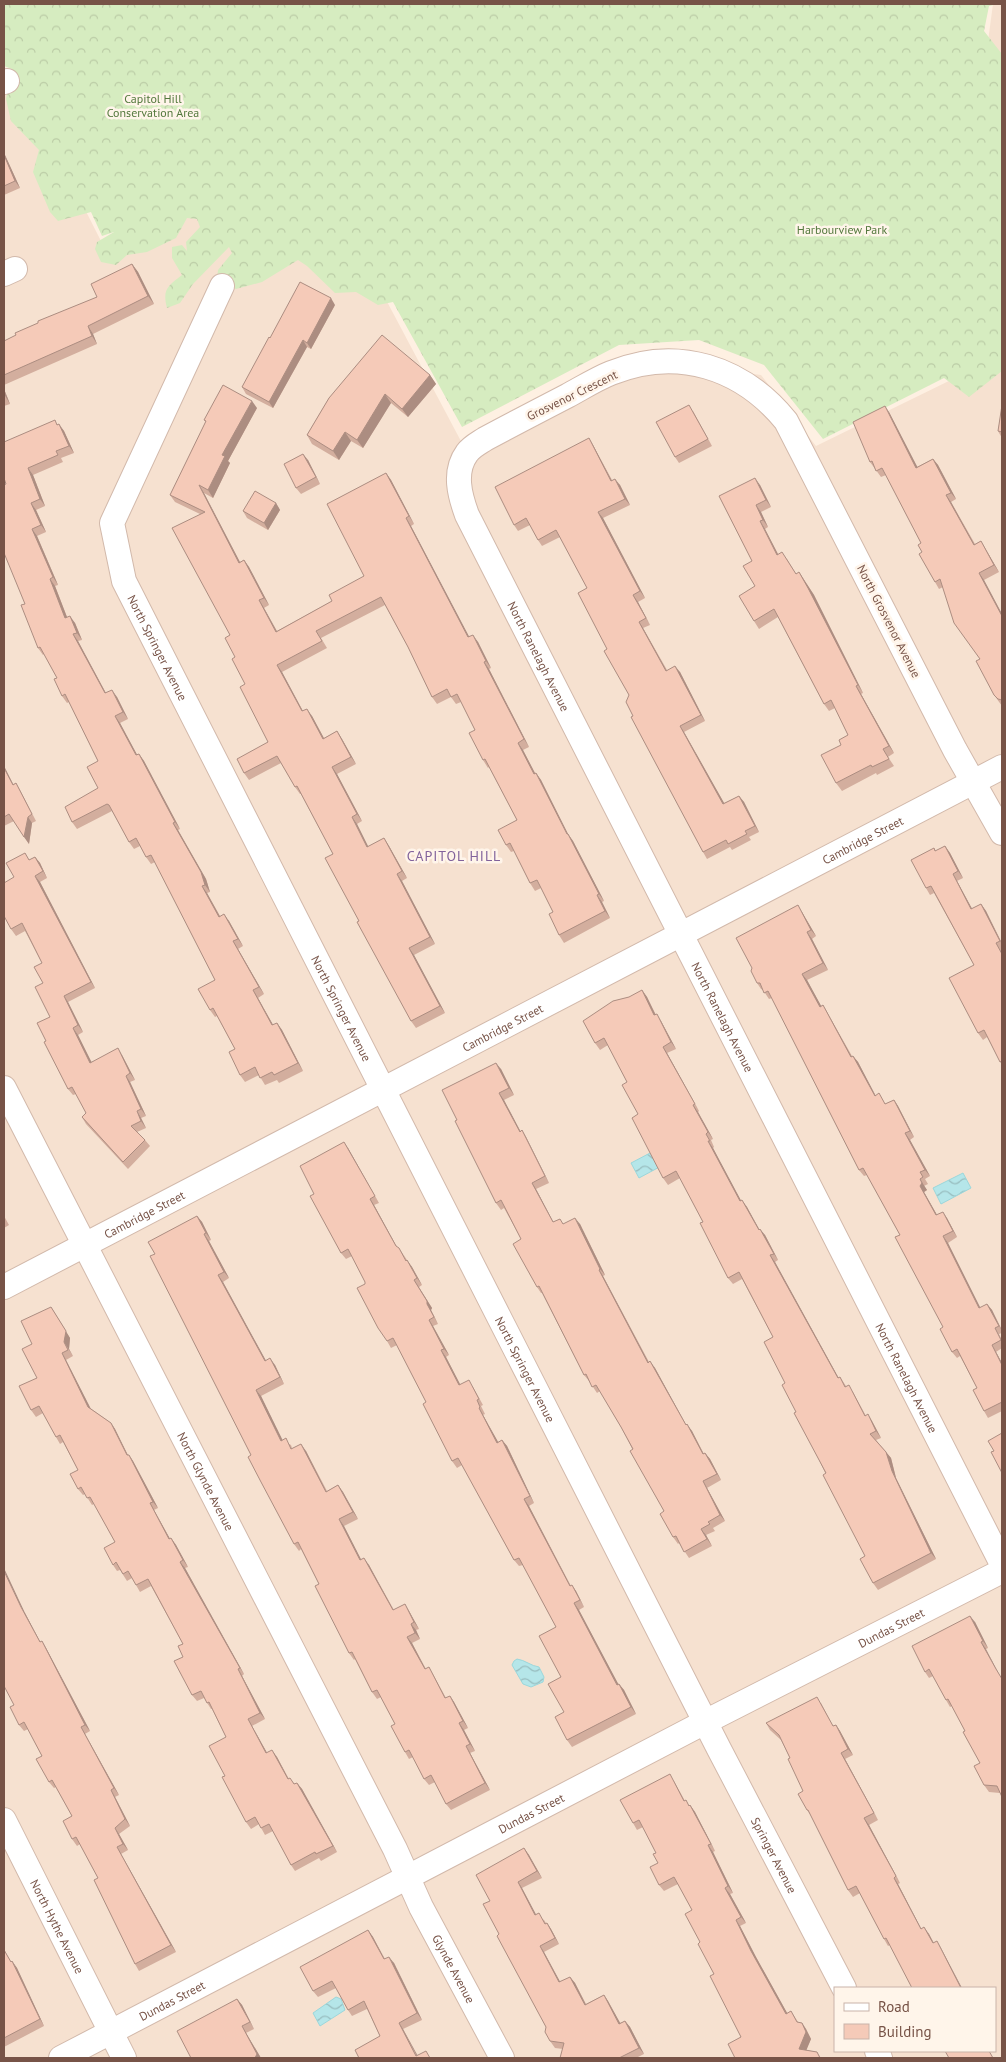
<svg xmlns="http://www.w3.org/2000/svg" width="1006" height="2062" font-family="'PT Sans',sans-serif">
<defs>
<pattern id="forest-crowns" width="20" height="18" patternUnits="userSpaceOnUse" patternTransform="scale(1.25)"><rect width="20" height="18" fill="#d6ecc0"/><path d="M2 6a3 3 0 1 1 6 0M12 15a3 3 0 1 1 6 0" fill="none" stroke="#bbcca6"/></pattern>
<pattern id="water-waves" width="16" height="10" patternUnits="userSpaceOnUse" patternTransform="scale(1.25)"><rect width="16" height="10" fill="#b5e6e9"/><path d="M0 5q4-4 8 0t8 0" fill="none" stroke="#98bdbf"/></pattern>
</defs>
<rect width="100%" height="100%" fill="#fef0e2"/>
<g fill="#f6e1d0" fill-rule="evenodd">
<path d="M 993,4 L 1002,4 L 1002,122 L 981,93 Z"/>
<path d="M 21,83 L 102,243 L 227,190 L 375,279 L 463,445 L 631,359 L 761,375 L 816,446 L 1002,355 L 1002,2058 L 4,2058 L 4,89 ZM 835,1988 L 995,1988 L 995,2051 L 835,2051 Z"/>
</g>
<path fill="url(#forest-crowns)" d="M 4,4 L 998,4 L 989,6 L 984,31 L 1002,54 L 1002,371 L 969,397 L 944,378 L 823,439 L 764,365 L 699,340 L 619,345 L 462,427 L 393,302 L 378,305 L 356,292 L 335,293 L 307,266 L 298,260 L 262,282 L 236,289 L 217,279 L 218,270 L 232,253 L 229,247 L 193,284 L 180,303 L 167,308 C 162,289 168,286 182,275 L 172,258 L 172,247 L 182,245 L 187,251 L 186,242 L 200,227 L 197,219 L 187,218 L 176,238 L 147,252 L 127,255 L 116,265 L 101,262 L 95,249 L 97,242 L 114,232 L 102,236 L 91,212 L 58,221 L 50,212 L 33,172 L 39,150 L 11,121 L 6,99 L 12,69 L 4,66 Z"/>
<g fill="url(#water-waves)" stroke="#9bd7db">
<path d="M 652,1152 L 665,1164 L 639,1178 L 631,1163 Z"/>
<path d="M 963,1173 L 971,1188 L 941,1204 L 933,1188 Z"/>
<path d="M 517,1659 C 525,1660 531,1666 539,1667 L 544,1677 L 543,1682 L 531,1687 L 523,1684 L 512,1665 L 514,1661 Z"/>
<path d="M 336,1997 L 341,1999 L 345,2010 L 320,2026 L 313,2013 Z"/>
</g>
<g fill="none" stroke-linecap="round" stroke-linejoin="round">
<defs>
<g id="minor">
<path d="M 4,82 L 7,81"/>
<path d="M 4,274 L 15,269"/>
<path id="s1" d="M 222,286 L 112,523 L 124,581 L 719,1749 L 844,1988"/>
<path id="s2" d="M 1002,833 L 955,750 L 786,421 C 742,367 677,346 611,373 C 596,379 582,388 567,396 C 540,410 513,424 485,439 C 479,443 471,447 467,453 C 453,472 460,496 467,515 L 1002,1564"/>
<path id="s3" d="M 4,1088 L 395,1849 L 421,1907 L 502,2058"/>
<path id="s4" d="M 4,1287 L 1002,767"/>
<path id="s5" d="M 4,1820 L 124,2058"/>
<path d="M 877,2051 L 880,2058"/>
<path id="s6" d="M 61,2058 L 705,1722 L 1002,1571"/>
</g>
</defs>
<use href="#minor" stroke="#d2b9ab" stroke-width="26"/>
<use href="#minor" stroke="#fff" stroke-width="24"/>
</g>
<g fill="#d3ae9e">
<path d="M 4,153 L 20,188 L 4,195 Z"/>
<path d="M 132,264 L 138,272 L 154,304 L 93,334 L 97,344 L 4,385 L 4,341 L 97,297 Z"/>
<path d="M 335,305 L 311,349 L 307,347 L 273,408 L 246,394 L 242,387 L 270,338 Z"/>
<path d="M 430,375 L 436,384 L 408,417 L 391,403 L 363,448 L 351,441 L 339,460 L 312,444 L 307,435 L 329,398 Z"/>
<path d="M 4,389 L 10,404 L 4,406 Z"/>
<path d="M 1002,405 L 1002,438 L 998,431 Z"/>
<path d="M 257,408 L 228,461 L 230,463 L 213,498 L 204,493 L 240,562 L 244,560 L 249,567 L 269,605 L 264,608 L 277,631 L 332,601 L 364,576 L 386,473 L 391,480 L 414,524 L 411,526 L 469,637 L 478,642 L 491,668 L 489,669 L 529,747 L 523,750 L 535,773 L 536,773 L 541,780 L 568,834 L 573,841 L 604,901 L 602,902 L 610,918 L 564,943 L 559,935 L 553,912 L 541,888 L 535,891 L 530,883 L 514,851 L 511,852 L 506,845 L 517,820 L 489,767 L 488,768 L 483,760 L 475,730 L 461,702 L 456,704 L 451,697 L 437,704 L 432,697 L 408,647 L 385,605 L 321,638 L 327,648 L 282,672 L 303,711 L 312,716 L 324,738 L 337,731 L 342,739 L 356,764 L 337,774 L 362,821 L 357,824 L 368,847 L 384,838 L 389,846 L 407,878 L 402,881 L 435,944 L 414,955 L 445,1013 L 416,1028 L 411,1021 L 359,921 L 333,854 L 301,794 L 300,794 L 295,787 L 281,763 L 249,780 L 244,773 L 268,742 L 235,657 L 200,514 L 175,502 L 170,495 L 206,422 L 204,420 Z"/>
<path d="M 693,411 L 712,446 L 679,463 L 675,457 Z"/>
<path d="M 889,412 L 917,467 L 933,459 L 938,465 L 956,499 L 951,502 L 975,544 L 981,541 L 985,548 L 999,572 L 984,580 L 1002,614 L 1002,706 L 994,695 L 980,659 L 943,587 L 939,589 L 935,582 L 922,552 L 921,543 L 886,475 L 881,477 L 870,462 Z"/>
<path d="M 58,424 L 64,431 L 74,453 L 61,458 L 63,462 L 33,475 L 45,506 L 36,510 L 46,532 L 37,536 L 58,585 L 55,586 L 67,617 L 75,623 L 82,640 L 78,641 L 106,693 L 117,697 L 128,719 L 120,723 L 137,755 L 139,754 L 144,761 L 180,829 L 178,830 L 206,879 L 210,892 L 207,893 L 220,916 L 229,921 L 243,946 L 238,949 L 264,994 L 258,998 L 273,1025 L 277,1023 L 282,1030 L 303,1071 L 279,1083 L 277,1080 L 265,1085 L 259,1075 L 245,1082 L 240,1075 L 235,1049 L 217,1016 L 215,1017 L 210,1010 L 215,980 L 155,862 L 151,864 L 146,857 L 140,846 L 134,849 L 129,842 L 112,811 L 77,829 L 72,822 L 98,788 L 98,761 L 69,702 L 67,703 L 62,696 L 57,678 L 44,654 L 43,655 L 38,648 L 25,604 L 6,484 Z"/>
<path d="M 589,438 L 593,445 L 612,480 L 620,485 L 630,505 L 603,518 L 645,598 L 638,602 L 650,625 L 643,628 L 667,670 L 680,672 L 705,721 L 684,732 L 724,803 L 739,796 L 744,802 L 759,832 L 749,837 L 751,840 L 732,850 L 730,847 L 707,859 L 703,852 L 633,716 L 629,695 L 607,649 L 587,588 L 560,537 L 542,546 L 538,540 L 530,525 L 518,531 L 514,525 Z"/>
<path d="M 308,460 L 320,484 L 301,494 L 296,488 Z"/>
<path d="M 760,485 L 771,507 L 761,512 L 768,527 L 765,529 L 778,554 L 787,559 L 796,574 L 799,572 L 814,595 L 863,693 L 861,694 L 894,753 L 888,757 L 894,766 L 877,775 L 876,773 L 842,791 L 836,783 L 841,745 L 848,735 L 835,708 L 829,711 L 824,704 L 778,617 L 759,629 L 754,621 L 755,586 L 752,561 L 719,496 Z"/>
<path d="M 276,503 L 280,510 L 268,530 L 247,518 L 243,511 Z"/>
<path d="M 4,766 L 13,784 L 16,783 L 20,790 L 36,821 L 32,823 L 29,844 L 14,821 L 4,826 Z"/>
<path d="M 945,846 L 950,853 L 963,878 L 957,881 L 972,909 L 981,904 L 986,911 L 1002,943 L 1002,949 L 1001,949 L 1002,952 L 1002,1065 L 987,1037 L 983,1040 L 978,1033 L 974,965 L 934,893 L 930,895 L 926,888 L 934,848 L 936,851 Z"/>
<path d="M 25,853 L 29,860 L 35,857 L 40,863 L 47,878 L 40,882 L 95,988 L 68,1002 L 83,1032 L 78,1035 L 91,1062 L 122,1055 L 135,1080 L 130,1082 L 146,1116 L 141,1118 L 146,1128 L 137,1132 L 145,1140 L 150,1146 L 128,1169 L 86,1124 L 82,1117 L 86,1113 L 76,1094 L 73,1095 L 68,1089 L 46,1041 L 50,1017 L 43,983 L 42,963 L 25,931 L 16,936 L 11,929 L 14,877 Z"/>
<path d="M 802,912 L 816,936 L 812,939 L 828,970 L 807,980 L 821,1006 L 823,1005 L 827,1012 L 852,1056 L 853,1056 L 858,1062 L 875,1095 L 883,1100 L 885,1104 L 894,1100 L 898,1106 L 914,1137 L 910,1140 L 930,1176 L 925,1179 L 928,1184 L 924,1186 L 927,1190 L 924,1192 L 937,1215 L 947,1218 L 957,1237 L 948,1243 L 980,1308 L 987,1304 L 992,1310 L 1002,1330 L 1002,1333 L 999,1334 L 1002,1340 L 1002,1348 L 996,1352 L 1002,1363 L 1002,1411 L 988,1418 L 984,1411 L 977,1388 L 960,1356 L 957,1358 L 952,1352 L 943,1327 L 900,1235 L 867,1175 L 864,1176 L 859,1170 L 772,998 L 769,999 L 763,990 L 761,989 L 757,983 Z"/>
<path d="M 642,990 L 647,997 L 656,1015 L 661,1021 L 676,1049 L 667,1053 L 699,1111 L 698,1112 L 713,1139 L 711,1140 L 714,1147 L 713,1148 L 741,1201 L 747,1207 L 759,1230 L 765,1235 L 778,1260 L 775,1262 L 838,1377 L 840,1377 L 846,1386 L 853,1392 L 866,1416 L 872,1421 L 881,1438 L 876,1440 L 891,1458 L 896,1478 L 936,1559 L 878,1590 L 873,1583 L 865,1556 L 796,1412 L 785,1383 L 773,1337 L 742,1279 L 733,1284 L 728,1278 L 703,1222 L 680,1178 L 668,1185 L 663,1178 L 638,1114 L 627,1082 L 608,1045 L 600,1050 L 595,1043 Z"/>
<path d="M 501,1069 L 514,1095 L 504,1100 L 520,1131 L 522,1130 L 526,1137 L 549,1183 L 536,1189 L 553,1222 L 560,1219 L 563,1224 L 580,1224 L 605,1275 L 603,1276 L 649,1362 L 655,1368 L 686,1425 L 692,1431 L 704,1454 L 705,1453 L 710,1459 L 721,1480 L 707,1488 L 725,1521 L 713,1528 L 715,1531 L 706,1535 L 712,1546 L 689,1558 L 679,1543 L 678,1544 L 673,1537 L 664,1511 L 621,1427 L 600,1391 L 597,1393 L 589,1381 L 584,1375 L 542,1293 L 541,1293 L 537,1287 L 521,1239 L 504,1208 L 501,1210 L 496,1203 L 457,1120 Z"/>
<path d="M 348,1148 L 379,1203 L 374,1205 L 397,1247 L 399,1248 L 407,1260 L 412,1267 L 422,1285 L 419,1287 L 432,1308 L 431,1310 L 438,1324 L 433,1326 L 449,1355 L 446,1357 L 460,1384 L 473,1387 L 483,1405 L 481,1406 L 485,1414 L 483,1415 L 498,1442 L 502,1440 L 507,1446 L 534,1503 L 529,1506 L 571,1586 L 576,1591 L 584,1607 L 579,1610 L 618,1684 L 619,1684 L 624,1690 L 636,1714 L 572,1747 L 567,1740 L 556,1627 L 523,1565 L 519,1566 L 514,1560 L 462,1465 L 457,1468 L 452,1461 L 426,1402 L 397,1345 L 391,1348 L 387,1341 L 365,1282 L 352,1256 L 346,1259 L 341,1253 L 314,1194 Z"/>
<path d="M 4,1216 L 9,1225 L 4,1228 Z"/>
<path d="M 197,1216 L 202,1222 L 211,1240 L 209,1241 L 229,1278 L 223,1282 L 266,1361 L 275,1365 L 284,1384 L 261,1396 L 282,1440 L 291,1445 L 292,1448 L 306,1451 L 327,1491 L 338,1485 L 343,1492 L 358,1519 L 344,1526 L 361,1560 L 369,1565 L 394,1610 L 405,1604 L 409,1611 L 419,1629 L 416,1630 L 420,1639 L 412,1643 L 426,1669 L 429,1667 L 433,1674 L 446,1698 L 450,1696 L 454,1702 L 468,1728 L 464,1730 L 475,1751 L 470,1753 L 490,1790 L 451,1810 L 446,1804 L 435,1782 L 429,1785 L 424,1779 L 413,1757 L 409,1759 L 405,1752 L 395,1724 L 381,1697 L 377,1699 L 372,1692 L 355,1659 L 354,1660 L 349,1653 L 319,1584 L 301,1549 L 299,1551 L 294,1544 L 155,1254 Z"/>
<path d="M 51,1307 L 70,1338 L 69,1349 L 73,1356 L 66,1360 L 90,1408 L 111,1423 L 115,1429 L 128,1455 L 129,1455 L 133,1461 L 158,1508 L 154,1510 L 170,1539 L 171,1538 L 176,1545 L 188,1567 L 185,1568 L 244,1674 L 242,1676 L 265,1719 L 252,1726 L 267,1753 L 277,1757 L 289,1779 L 295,1784 L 297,1783 L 302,1789 L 337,1852 L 321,1861 L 319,1858 L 295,1871 L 291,1865 L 273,1831 L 265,1835 L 259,1824 L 251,1829 L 246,1822 L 225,1776 L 226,1737 L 212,1709 L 211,1709 L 204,1698 L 197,1701 L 192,1695 L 183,1657 L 183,1644 L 151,1586 L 140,1592 L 132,1578 L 127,1581 L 120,1570 L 117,1571 L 113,1565 L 115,1542 L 94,1504 L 92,1505 L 85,1494 L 83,1495 L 78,1489 L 78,1470 L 63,1442 L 60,1444 L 56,1437 L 43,1413 L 36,1417 L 31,1410 L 37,1378 L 32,1344 Z"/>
<path d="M 25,1613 L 40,1642 L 42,1641 L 46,1648 L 90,1731 L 85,1734 L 119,1795 L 115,1797 L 130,1826 L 119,1834 L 128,1850 L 121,1854 L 176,1952 L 139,1971 L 135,1964 L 98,1878 L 80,1844 L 77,1846 L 72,1839 L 72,1816 L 56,1787 L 54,1788 L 49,1782 L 42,1756 L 28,1729 L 24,1731 L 19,1725 L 14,1705 Z"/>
<path d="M 975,1622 L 988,1648 L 986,1649 L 1000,1793 L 989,1792 L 984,1785 L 980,1763 L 965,1731 L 952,1706 L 950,1707 L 946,1700 L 933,1676 L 929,1678 L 925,1672 Z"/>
<path d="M 821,1703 L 833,1726 L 836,1725 L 840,1731 L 853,1755 L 845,1759 L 878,1820 L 869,1825 L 900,1883 L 898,1884 L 921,1929 L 929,1934 L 934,1943 L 941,1948 L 890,1945 L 888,1946 L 884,1939 L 860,1893 L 853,1897 L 848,1890 L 812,1817 L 807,1810 L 803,1791 L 790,1758 L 781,1740 L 770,1730 L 766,1723 Z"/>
<path d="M 674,1781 L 685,1801 L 686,1800 L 689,1806 L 690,1805 L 695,1812 L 715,1851 L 713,1852 L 733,1893 L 730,1894 L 746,1923 L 740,1926 L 756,1957 L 787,2013 L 791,2011 L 798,2022 L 802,2023 L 806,2029 L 811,2039 L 806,2050 L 817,2052 L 821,2058 L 735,2058 L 741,2037 L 700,1942 L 692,1910 L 678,1884 L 664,1891 L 659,1885 L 658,1863 L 656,1853 L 643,1827 L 637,1830 L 633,1823 Z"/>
<path d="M 524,1848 L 529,1855 L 542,1878 L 522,1888 L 536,1915 L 544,1920 L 546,1923 L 547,1923 L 551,1929 L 559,1944 L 544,1952 L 560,1982 L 570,1977 L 575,1983 L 586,2004 L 604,1995 L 608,2001 L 620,2023 L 625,2021 L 630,2027 L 644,2054 L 636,2058 L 560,2058 L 563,2049 L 555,2048 L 550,2041 L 546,2027 L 499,1934 L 490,1901 Z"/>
<path d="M 368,1930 L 373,1937 L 385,1959 L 394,1963 L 422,2020 L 403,2029 L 417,2056 L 431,2058 L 359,2058 L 380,2036 L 367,2009 L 352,2016 L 348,2010 L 336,1988 L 318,1997 L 313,1991 Z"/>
<path d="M 4,1949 L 11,1962 L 12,1961 L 17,1968 L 44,2026 L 4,2047 Z"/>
<path d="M 237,1999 L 242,2005 L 254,2029 L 246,2033 L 261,2058 L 191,2058 Z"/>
</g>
<g fill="#ac8d81">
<path d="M 4,153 L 5,155 L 20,188 L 15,181 L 4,155 Z"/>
<path d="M 132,264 L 138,272 L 154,304 L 148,296 Z"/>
<path d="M 331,298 L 335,305 L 311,349 L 307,343 Z"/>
<path d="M 88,326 L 93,334 L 97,344 L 92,336 Z"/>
<path d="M 303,340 L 307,347 L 273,408 L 269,402 Z"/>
<path d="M 430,375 L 436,384 L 408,417 L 402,409 Z"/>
<path d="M 4,389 L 10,404 L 4,394 Z"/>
<path d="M 385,394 L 391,403 L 363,448 L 357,440 Z"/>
<path d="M 252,401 L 257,408 L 228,461 L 230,463 L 213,498 L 208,490 L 222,455 Z"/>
<path d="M 885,406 L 889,412 L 921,474 L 916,468 Z"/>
<path d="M 59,424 L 64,431 L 74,453 L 69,446 Z"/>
<path d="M 345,432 L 351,441 L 339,460 L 333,451 Z"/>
<path d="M 589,438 L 593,445 L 615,487 L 611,481 Z"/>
<path d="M 303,454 L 308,460 L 320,484 L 316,477 Z"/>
<path d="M 933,459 L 938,465 L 956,499 L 951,493 Z"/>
<path d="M 28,468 L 33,475 L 45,506 L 40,499 Z"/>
<path d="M 386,473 L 391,480 L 414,524 L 409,516 Z"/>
<path d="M 755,478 L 760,485 L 771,507 L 766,500 Z"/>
<path d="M 615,479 L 620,485 L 630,505 L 625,499 Z"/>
<path d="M 199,485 L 204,493 L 244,570 L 239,563 Z"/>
<path d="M 946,495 L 951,502 L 978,551 L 974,545 Z"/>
<path d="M 31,503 L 36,510 L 46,532 L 41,525 Z"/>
<path d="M 276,503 L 280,510 L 268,530 L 264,523 Z"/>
<path d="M 756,505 L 761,512 L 768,527 L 763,520 Z"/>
<path d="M 598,512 L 603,518 L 645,598 L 640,591 Z"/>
<path d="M 406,518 L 411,526 L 473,644 L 468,637 Z"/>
<path d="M 760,521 L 765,529 L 782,562 L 777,555 Z"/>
<path d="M 32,529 L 37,536 L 58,585 L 53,577 Z"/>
<path d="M 981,541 L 985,548 L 999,572 L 994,565 Z"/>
<path d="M 244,560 L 249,567 L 269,605 L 264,598 Z"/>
<path d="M 799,572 L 814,595 L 863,693 L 858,685 Z"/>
<path d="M 979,573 L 984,580 L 1002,614 L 1002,616 Z"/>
<path d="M 50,579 L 55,586 L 70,625 L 65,618 Z"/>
<path d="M 633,595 L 638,602 L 650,625 L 646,618 Z"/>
<path d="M 259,600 L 264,608 L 281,639 L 276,632 Z"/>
<path d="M 70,616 L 75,623 L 82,640 L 77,633 Z"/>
<path d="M 639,622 L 643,628 L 670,677 L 666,671 Z"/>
<path d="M 73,634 L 78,641 L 110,701 L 105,693 Z"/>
<path d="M 473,635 L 478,642 L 491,668 L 486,661 Z"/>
<path d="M 484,662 L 489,669 L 529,747 L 524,739 Z"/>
<path d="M 277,665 L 282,672 L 307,719 L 302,711 Z"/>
<path d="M 675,666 L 680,672 L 705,721 L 701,715 Z"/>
<path d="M 856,686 L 861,694 L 894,753 L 889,746 Z"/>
<path d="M 112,690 L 117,697 L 128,719 L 123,712 Z"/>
<path d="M 307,709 L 312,716 L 328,746 L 323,739 Z"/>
<path d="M 115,716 L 120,723 L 141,762 L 136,755 Z"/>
<path d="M 680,726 L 684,732 L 728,810 L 723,804 Z"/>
<path d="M 337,731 L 342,739 L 356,764 L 351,757 Z"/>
<path d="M 518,743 L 523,750 L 539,781 L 534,774 Z"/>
<path d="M 139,754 L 144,761 L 180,829 L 175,822 Z"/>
<path d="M 4,766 L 17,792 L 13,785 L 4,768 Z"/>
<path d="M 332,767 L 337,774 L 362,821 L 357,814 Z"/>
<path d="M 536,773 L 541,780 L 572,842 L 567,834 Z"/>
<path d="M 739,796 L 744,802 L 759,832 L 755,826 Z"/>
<path d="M 28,817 L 32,823 L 29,844 L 24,837 Z"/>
<path d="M 352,817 L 357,824 L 372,854 L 367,847 Z"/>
<path d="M 173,823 L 178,830 L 206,879 L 210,892 L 205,885 Z"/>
<path d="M 568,834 L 573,841 L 604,901 L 599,894 Z"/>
<path d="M 384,838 L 389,846 L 407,878 L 402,871 Z"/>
<path d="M 945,846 L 950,853 L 963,878 L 958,871 Z"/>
<path d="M 35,857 L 40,863 L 47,878 Z"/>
<path d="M 397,874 L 402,881 L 435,944 L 430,937 Z"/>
<path d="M 953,874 L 957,881 L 976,916 L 971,909 Z"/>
<path d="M 35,876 L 40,882 L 95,988 L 91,982 Z"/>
<path d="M 202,886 L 207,893 L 224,924 L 219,917 Z"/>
<path d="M 597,895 L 602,902 L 610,918 L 605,911 Z"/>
<path d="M 981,904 L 986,911 L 1002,944 L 1000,941 Z"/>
<path d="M 798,905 L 802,912 L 816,936 L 811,930 Z"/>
<path d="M 224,914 L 229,921 L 243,946 L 238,939 Z"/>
<path d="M 807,932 L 812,939 L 828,970 L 823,963 Z"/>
<path d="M 233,941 L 238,949 L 264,994 L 259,987 Z"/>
<path d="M 409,948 L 414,955 L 445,1013 L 440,1006 Z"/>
<path d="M 802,974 L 807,980 L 825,1013 L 820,1007 Z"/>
<path d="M 253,990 L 258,998 L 277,1032 L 272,1025 Z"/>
<path d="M 642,990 L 647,997 L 659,1022 L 654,1015 Z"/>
<path d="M 64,996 L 68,1002 L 83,1032 L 78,1025 Z"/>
<path d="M 823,1005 L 827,1012 L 855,1063 L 851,1057 Z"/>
<path d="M 657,1014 L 661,1021 L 676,1049 L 671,1042 Z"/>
<path d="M 277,1023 L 282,1030 L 303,1071 L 298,1063 Z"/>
<path d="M 73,1028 L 78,1035 L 95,1069 L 90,1063 Z"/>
<path d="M 663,1047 L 667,1053 L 699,1111 L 695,1104 Z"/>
<path d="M 118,1048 L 122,1055 L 135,1080 L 130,1073 Z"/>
<path d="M 853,1056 L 858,1062 L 879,1102 L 875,1096 Z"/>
<path d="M 496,1063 L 501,1069 L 514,1095 L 509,1088 Z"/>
<path d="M 126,1076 L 130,1082 L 146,1116 L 141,1109 Z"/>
<path d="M 499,1093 L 504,1100 L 524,1138 L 520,1132 Z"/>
<path d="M 894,1100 L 898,1106 L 914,1137 L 910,1131 Z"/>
<path d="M 693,1105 L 698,1112 L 713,1139 L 708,1132 Z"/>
<path d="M 137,1111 L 141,1118 L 146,1128 L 141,1121 Z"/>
<path d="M 522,1130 L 526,1137 L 549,1183 L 545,1176 Z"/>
<path d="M 905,1133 L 910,1140 L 930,1176 L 925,1170 Z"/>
<path d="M 708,1141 L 713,1148 L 745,1208 L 740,1201 Z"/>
<path d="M 344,1142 L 348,1148 L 379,1203 L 375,1196 Z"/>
<path d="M 920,1179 L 927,1190 L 924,1192 L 941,1222 L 936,1215 L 920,1186 Z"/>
<path d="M 532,1183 L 536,1189 L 557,1229 L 553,1222 Z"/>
<path d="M 370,1199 L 374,1205 L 400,1253 L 396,1246 Z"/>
<path d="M 742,1200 L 747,1207 L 763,1236 L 759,1230 Z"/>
<path d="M 943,1212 L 947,1218 L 957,1237 L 953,1231 Z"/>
<path d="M 197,1216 L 202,1222 L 211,1240 L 206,1233 Z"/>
<path d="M 575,1218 L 580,1224 L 605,1275 L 600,1269 Z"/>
<path d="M 760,1229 L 765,1235 L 778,1260 L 774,1254 Z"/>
<path d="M 204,1234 L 209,1241 L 229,1278 L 224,1272 Z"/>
<path d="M 943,1236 L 948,1243 L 984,1315 L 979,1308 Z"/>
<path d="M 770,1255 L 775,1262 L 842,1384 L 838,1378 Z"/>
<path d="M 407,1260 L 412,1267 L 422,1285 L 417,1278 Z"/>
<path d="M 599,1270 L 603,1276 L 652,1369 L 648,1363 Z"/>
<path d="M 218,1275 L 223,1282 L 270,1368 L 265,1361 Z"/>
<path d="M 414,1280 L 432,1308 L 431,1310 L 438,1324 L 434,1317 Z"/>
<path d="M 987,1304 L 992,1310 L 1002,1331 L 999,1326 Z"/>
<path d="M 51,1307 L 70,1338 L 69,1349 L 73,1356 L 64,1342 Z"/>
<path d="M 429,1320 L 433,1326 L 449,1355 L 444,1349 Z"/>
<path d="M 992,1345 L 996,1352 L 1002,1363 L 1002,1365 Z"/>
<path d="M 441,1350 L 446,1357 L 464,1392 L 459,1385 Z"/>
<path d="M 62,1353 L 66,1360 L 93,1413 L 88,1407 Z"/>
<path d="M 270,1358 L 275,1365 L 284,1384 L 280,1377 Z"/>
<path d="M 650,1361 L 655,1368 L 690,1432 L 686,1425 Z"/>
<path d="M 256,1390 L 261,1396 L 286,1447 L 281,1441 Z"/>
<path d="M 479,1408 L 483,1415 L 502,1449 L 497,1443 Z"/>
<path d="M 868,1414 L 872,1421 L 881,1438 L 876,1431 Z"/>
<path d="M 111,1423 L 115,1429 L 131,1462 L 127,1455 Z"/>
<path d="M 687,1424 L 692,1431 L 707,1461 L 703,1454 Z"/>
<path d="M 502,1440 L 507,1446 L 534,1503 L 530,1496 Z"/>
<path d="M 301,1444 L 306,1451 L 330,1499 L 326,1492 Z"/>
<path d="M 886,1452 L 891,1458 L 896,1478 L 936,1559 L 931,1553 L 892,1471 Z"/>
<path d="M 705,1453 L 710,1459 L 721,1480 L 717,1474 Z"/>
<path d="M 129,1455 L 133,1461 L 158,1508 L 153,1502 Z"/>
<path d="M 703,1481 L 707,1488 L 725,1521 L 720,1515 Z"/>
<path d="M 338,1485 L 343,1492 L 358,1519 L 353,1512 Z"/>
<path d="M 524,1499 L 529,1506 L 574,1593 L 570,1586 Z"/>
<path d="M 150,1503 L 154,1510 L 174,1546 L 169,1539 Z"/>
<path d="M 339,1519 L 344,1526 L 365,1567 L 360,1560 Z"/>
<path d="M 701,1529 L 706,1535 L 712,1546 L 707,1539 Z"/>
<path d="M 171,1538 L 176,1545 L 188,1567 L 183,1560 Z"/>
<path d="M 364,1558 L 369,1565 L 397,1617 L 393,1610 Z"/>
<path d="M 180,1562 L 185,1568 L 244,1674 L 240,1668 Z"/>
<path d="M 4,1568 L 25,1613 L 44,1649 L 40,1642 L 21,1607 L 4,1571 Z"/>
<path d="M 572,1585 L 576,1591 L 584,1607 L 580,1600 Z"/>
<path d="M 574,1603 L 579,1610 L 622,1691 L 617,1685 Z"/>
<path d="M 405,1604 L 409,1611 L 419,1629 L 414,1622 Z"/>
<path d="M 970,1616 L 975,1622 L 988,1648 L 983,1641 Z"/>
<path d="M 411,1624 L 416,1630 L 420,1639 L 415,1633 Z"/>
<path d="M 407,1637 L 412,1643 L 429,1676 L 425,1669 Z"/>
<path d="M 42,1641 L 46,1648 L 90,1731 L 85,1725 Z"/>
<path d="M 981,1642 L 986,1649 L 1000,1676 L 996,1669 Z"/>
<path d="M 238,1669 L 242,1676 L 265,1719 L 260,1713 Z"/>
<path d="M 619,1684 L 624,1690 L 636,1714 L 631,1707 Z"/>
<path d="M 450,1696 L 454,1702 L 468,1728 L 463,1721 Z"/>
<path d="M 248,1719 L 252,1726 L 271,1760 L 266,1753 Z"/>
<path d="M 459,1723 L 464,1730 L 475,1751 L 470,1744 Z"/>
<path d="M 836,1725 L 840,1731 L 853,1755 L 848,1749 Z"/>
<path d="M 81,1727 L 85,1734 L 119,1795 L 114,1788 Z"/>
<path d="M 466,1746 L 470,1753 L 490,1790 L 485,1783 Z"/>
<path d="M 272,1750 L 277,1757 L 292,1786 L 288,1779 Z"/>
<path d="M 841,1753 L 845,1759 L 878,1820 L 874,1813 Z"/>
<path d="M 297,1783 L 302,1789 L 337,1852 L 333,1846 Z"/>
<path d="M 111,1790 L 115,1797 L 130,1826 L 125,1819 Z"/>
<path d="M 690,1805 L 695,1812 L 715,1851 L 711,1844 Z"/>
<path d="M 864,1818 L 869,1825 L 900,1883 L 896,1876 Z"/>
<path d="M 115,1828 L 119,1834 L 128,1850 L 123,1844 Z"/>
<path d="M 708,1845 L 713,1852 L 733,1893 L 728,1886 Z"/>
<path d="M 117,1847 L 121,1854 L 176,1952 L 171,1945 Z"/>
<path d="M 524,1848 L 529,1855 L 542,1878 L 537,1871 Z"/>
<path d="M 894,1878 L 898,1884 L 925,1936 L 921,1929 Z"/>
<path d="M 518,1882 L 522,1888 L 540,1922 L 535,1915 Z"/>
<path d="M 725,1888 L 730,1894 L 746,1923 L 741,1917 Z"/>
<path d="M 736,1920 L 740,1926 L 756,1957 L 791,2020 L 786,2014 L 751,1951 Z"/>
<path d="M 547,1923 L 551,1929 L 559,1944 L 555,1938 Z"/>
<path d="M 924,1927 L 929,1934 L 937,1950 L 933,1943 Z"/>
<path d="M 368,1930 L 373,1937 L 388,1966 L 384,1959 Z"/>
<path d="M 937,1941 L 941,1948 L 962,1988 L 961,1988 Z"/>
<path d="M 540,1946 L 544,1952 L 564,1989 L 559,1982 Z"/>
<path d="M 389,1957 L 394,1963 L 422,2020 L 417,2013 Z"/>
<path d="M 12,1961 L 17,1968 L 44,2026 L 40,2019 Z"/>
<path d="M 570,1977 L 575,1983 L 589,2011 L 585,2005 Z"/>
<path d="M 604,1995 L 608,2001 L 624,2030 L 619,2024 Z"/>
<path d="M 237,1999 L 242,2005 L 254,2029 L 250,2022 Z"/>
<path d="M 625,2021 L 630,2027 L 644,2054 L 639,2048 Z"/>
<path d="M 399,2023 L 403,2029 L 419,2058 L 418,2058 Z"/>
<path d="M 802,2023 L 806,2029 L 811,2039 L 804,2056 L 799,2049 Z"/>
<path d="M 242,2026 L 246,2033 L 261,2058 L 255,2058 Z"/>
</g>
<g fill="#f5cab8" stroke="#ac8d81">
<path d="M 4,155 L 15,181 L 4,186 Z"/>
<path d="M 132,264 L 148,296 L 88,326 L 92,336 L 4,375 L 4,341 L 16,335 L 15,333 L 38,323 L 38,321 L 97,297 L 91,284 Z"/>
<path d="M 300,282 L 331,298 L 307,343 L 303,340 L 269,402 L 242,387 L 269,337 L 270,338 Z"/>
<path d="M 382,335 L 430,375 L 402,409 L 385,394 L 357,440 L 345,432 L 333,451 L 307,435 L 329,398 Z"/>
<path d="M 223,385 L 252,401 L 222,455 L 225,456 L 208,490 L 199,485 L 239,563 L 244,560 L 264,598 L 259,600 L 276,632 L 332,601 L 329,595 L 364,576 L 327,504 L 386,473 L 409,516 L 406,518 L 468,637 L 473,635 L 486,661 L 484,662 L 524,739 L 518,743 L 534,774 L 536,773 L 567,834 L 568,834 L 599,894 L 597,895 L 605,911 L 559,935 L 549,914 L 553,912 L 537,880 L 530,883 L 510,843 L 506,845 L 498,830 L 517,820 L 485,759 L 483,760 L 469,733 L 475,730 L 457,694 L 451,697 L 447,689 L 432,697 L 408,647 L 381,597 L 316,631 L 322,641 L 277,665 L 302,711 L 307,709 L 323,739 L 337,731 L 351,757 L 332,767 L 357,814 L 352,817 L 367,847 L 384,838 L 402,871 L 397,874 L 430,937 L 409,948 L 440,1006 L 411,1021 L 357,922 L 359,921 L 325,858 L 333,854 L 297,786 L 295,787 L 277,756 L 244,773 L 237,759 L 268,742 L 240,687 L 245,684 L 232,659 L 235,657 L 225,638 L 230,635 L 172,528 L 205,512 L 170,495 L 206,421 L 204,420 Z"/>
<path d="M 689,405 L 708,439 L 675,457 L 656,422 Z"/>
<path d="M 1002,405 L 1002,432 L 998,431 Z"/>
<path d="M 885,406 L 916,468 L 933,459 L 951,493 L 946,495 L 974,545 L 981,541 L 994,565 L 979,573 L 1002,616 L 1002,700 L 998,699 L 994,695 L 976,661 L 980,659 L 954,623 L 940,579 L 935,582 L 919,554 L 922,552 L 918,545 L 921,543 L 882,468 L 876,471 L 872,461 L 870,462 L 853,422 Z"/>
<path d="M 55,420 L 57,425 L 59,424 L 69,446 L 56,451 L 58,455 L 28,468 L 40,499 L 31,503 L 41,525 L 32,529 L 53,577 L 50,579 L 65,618 L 70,616 L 77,633 L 73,634 L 105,693 L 112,690 L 123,712 L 115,716 L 136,755 L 139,754 L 175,822 L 173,823 L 201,872 L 205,885 L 202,886 L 219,917 L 224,914 L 238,939 L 233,941 L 259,987 L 253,990 L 272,1025 L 277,1023 L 298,1063 L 274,1075 L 272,1072 L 260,1078 L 255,1067 L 240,1075 L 229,1052 L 235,1049 L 213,1008 L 210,1010 L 198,989 L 215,980 L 151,855 L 146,857 L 136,838 L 129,842 L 109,805 L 107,804 L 72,822 L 65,807 L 98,788 L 87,767 L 98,761 L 65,694 L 62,696 L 54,679 L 57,678 L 40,647 L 38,648 L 21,605 L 25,604 L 4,553 L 4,485 L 6,484 L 4,478 L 4,442 Z"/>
<path d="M 589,438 L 611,481 L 615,479 L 625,499 L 598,512 L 640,591 L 633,595 L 646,618 L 639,622 L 666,671 L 675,666 L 701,715 L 680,726 L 723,804 L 739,796 L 755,826 L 745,831 L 747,834 L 728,844 L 726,840 L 703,852 L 631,717 L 633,716 L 626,702 L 629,695 L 604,651 L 607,649 L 578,593 L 587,588 L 556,530 L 538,540 L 526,518 L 514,525 L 495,487 Z"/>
<path d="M 303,454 L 316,477 L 296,488 L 284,464 Z"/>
<path d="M 755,478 L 766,500 L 756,505 L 763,520 L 760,521 L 777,555 L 782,552 L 796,574 L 799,572 L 808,588 L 858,685 L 856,686 L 889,746 L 883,749 L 889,759 L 872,767 L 871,765 L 836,783 L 821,755 L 841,745 L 839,740 L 848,735 L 831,700 L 824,704 L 774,609 L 754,621 L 739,596 L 755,586 L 743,566 L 752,561 L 719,496 Z"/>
<path d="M 255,491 L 276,503 L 264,523 L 243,511 Z"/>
<path d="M 4,768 L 13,785 L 16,783 L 32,814 L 28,817 L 24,837 L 9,814 L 4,817 Z"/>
<path d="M 945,846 L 958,871 L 953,874 L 971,909 L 981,904 L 1000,941 L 996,943 L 1002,954 L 1002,1061 L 1000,1062 L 984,1030 L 978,1033 L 949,978 L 974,965 L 931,886 L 926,888 L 911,860 L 934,848 L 935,851 Z"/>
<path d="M 25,853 L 29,860 L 35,857 L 43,871 L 35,876 L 91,982 L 64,996 L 78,1025 L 73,1028 L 90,1063 L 118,1048 L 130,1073 L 126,1076 L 141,1109 L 137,1111 L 141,1121 L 131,1126 L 145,1140 L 123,1162 L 82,1117 L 86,1113 L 72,1087 L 68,1089 L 44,1042 L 46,1041 L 37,1023 L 50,1017 L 35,987 L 43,983 L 34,967 L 42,963 L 22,923 L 11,929 L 4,916 L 4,883 L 14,877 L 6,863 Z"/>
<path d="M 798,905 L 811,930 L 807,932 L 823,963 L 802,974 L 820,1007 L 823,1005 L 851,1057 L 853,1056 L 875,1096 L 879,1093 L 885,1104 L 894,1100 L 910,1131 L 905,1133 L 925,1170 L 920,1172 L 923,1177 L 920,1179 L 922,1183 L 920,1186 L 936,1215 L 943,1212 L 953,1231 L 943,1236 L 979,1308 L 987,1304 L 999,1326 L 995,1328 L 1001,1340 L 992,1345 L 1002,1365 L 1002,1402 L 984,1411 L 973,1390 L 977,1388 L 957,1349 L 952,1352 L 940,1329 L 943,1327 L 895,1237 L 900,1235 L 863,1168 L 859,1170 L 768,991 L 764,993 L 760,983 L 757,983 L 751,971 L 752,968 L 736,938 Z"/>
<path d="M 642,990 L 654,1015 L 657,1014 L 671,1042 L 663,1047 L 695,1104 L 693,1105 L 708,1132 L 706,1134 L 710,1141 L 708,1141 L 740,1201 L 742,1200 L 759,1230 L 760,1229 L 774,1254 L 770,1255 L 838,1378 L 840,1377 L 845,1387 L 849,1385 L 865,1416 L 868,1414 L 876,1431 L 870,1434 L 886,1452 L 892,1471 L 931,1553 L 873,1583 L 860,1559 L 865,1556 L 823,1475 L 826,1473 L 794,1413 L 796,1412 L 782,1385 L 785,1383 L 764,1342 L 773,1337 L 739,1272 L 728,1278 L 700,1223 L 703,1222 L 676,1171 L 663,1178 L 632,1118 L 638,1114 L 622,1085 L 627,1082 L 604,1038 L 595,1043 L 583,1021 L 613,1001 L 629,997 Z"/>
<path d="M 496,1063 L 509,1088 L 499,1093 L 520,1132 L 522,1130 L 545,1176 L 532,1183 L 553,1222 L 560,1219 L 563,1224 L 575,1218 L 600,1269 L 599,1270 L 648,1363 L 650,1361 L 686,1425 L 687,1424 L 703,1454 L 705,1453 L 717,1474 L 703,1481 L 720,1515 L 708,1522 L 710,1524 L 701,1529 L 707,1539 L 684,1552 L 676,1536 L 673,1537 L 660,1514 L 664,1511 L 630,1451 L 633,1449 L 621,1427 L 596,1385 L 592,1387 L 586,1374 L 584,1375 L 539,1286 L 537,1287 L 513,1244 L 521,1239 L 501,1200 L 496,1203 L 455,1121 L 457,1120 L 442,1090 Z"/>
<path d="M 344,1142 L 375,1196 L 370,1199 L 396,1246 L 399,1248 L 406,1261 L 407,1260 L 417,1278 L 414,1280 L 427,1301 L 427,1304 L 434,1317 L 429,1320 L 444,1349 L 441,1350 L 459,1385 L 469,1380 L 479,1399 L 477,1400 L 480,1407 L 479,1408 L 497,1443 L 502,1440 L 530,1496 L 524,1499 L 570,1586 L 572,1585 L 580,1600 L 574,1603 L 617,1685 L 619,1684 L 631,1707 L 567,1740 L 555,1717 L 564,1712 L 548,1684 L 561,1677 L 539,1636 L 556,1627 L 519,1558 L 514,1560 L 458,1458 L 452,1461 L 423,1404 L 426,1402 L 393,1338 L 387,1341 L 378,1328 L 357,1288 L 365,1284 L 365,1282 L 348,1249 L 341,1253 L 310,1196 L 314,1194 L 300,1166 Z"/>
<path d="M 197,1216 L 206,1233 L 204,1234 L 224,1272 L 218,1275 L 265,1361 L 270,1358 L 280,1377 L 256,1390 L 281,1441 L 286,1438 L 291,1449 L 301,1444 L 326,1492 L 338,1485 L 353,1512 L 339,1519 L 360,1560 L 364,1558 L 393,1610 L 405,1604 L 414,1622 L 411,1624 L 415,1633 L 407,1637 L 425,1669 L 429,1667 L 445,1698 L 450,1696 L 463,1721 L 459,1723 L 470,1744 L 466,1746 L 485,1783 L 446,1804 L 431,1775 L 424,1779 L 409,1750 L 405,1752 L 391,1726 L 395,1724 L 377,1690 L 372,1692 L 352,1652 L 349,1653 L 315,1586 L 319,1584 L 298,1542 L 294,1544 L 261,1482 L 248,1457 L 251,1455 L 150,1256 L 155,1254 L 148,1242 Z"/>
<path d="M 51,1307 L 66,1331 L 64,1342 L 68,1350 L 62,1353 L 88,1407 L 111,1423 L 127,1455 L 129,1455 L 153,1502 L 150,1503 L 169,1539 L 171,1538 L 183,1560 L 180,1562 L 240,1668 L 238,1669 L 260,1713 L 248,1719 L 266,1753 L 272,1750 L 288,1779 L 290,1778 L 294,1784 L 297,1783 L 333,1846 L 316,1854 L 315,1852 L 291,1865 L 269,1824 L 261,1828 L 255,1817 L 246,1822 L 222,1777 L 225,1776 L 209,1746 L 226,1737 L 209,1702 L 207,1703 L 201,1691 L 192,1695 L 174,1661 L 183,1657 L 178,1646 L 183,1644 L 148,1579 L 136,1585 L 128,1571 L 123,1574 L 116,1562 L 113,1565 L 104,1548 L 115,1542 L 90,1497 L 87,1498 L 81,1487 L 78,1489 L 70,1474 L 78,1470 L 60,1435 L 56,1437 L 39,1406 L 31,1410 L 19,1386 L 37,1378 L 22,1349 L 32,1344 L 21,1321 Z"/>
<path d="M 1002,1433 L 1002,1473 L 991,1452 L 994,1451 L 988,1441 Z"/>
<path d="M 4,1571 L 21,1607 L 40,1642 L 42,1641 L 85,1725 L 81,1727 L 114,1788 L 111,1790 L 125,1819 L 115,1828 L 123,1844 L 117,1847 L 171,1945 L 135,1964 L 94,1880 L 98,1878 L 76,1837 L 72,1839 L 63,1821 L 72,1816 L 52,1780 L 49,1782 L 36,1759 L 42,1756 L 24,1722 L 19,1725 L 10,1707 L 14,1705 L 4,1686 Z"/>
<path d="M 970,1616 L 983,1641 L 981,1642 L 996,1669 L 1002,1679 L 1002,1797 L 997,1786 L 984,1785 L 974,1766 L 980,1763 L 963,1732 L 965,1731 L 948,1699 L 946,1700 L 929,1669 L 925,1672 L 912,1646 Z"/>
<path d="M 817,1697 L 833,1726 L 836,1725 L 848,1749 L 841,1753 L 874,1813 L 864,1818 L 896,1876 L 894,1878 L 921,1929 L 924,1927 L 933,1943 L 937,1941 L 961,1988 L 912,1988 L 886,1938 L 884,1939 L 856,1886 L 848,1890 L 808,1810 L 807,1810 L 798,1794 L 803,1791 L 788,1759 L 790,1758 L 779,1735 L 766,1723 Z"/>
<path d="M 670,1774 L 684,1801 L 686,1800 L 689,1806 L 690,1805 L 711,1844 L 708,1845 L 728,1886 L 725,1888 L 741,1917 L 736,1920 L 751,1951 L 786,2014 L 791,2011 L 797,2022 L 802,2023 L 806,2032 L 799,2049 L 817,2052 L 820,2058 L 735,2058 L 728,2044 L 741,2037 L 710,1976 L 714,1974 L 698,1944 L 700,1942 L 685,1914 L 692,1910 L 674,1877 L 659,1885 L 650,1867 L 658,1863 L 653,1854 L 656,1853 L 639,1820 L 633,1823 L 620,1800 Z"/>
<path d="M 524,1848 L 537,1871 L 518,1882 L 535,1915 L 539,1913 L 545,1924 L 547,1923 L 555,1938 L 540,1946 L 559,1982 L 570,1977 L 585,2005 L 604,1995 L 619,2024 L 625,2021 L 639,2048 L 619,2058 L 560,2058 L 564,2043 L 550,2041 L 545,2032 L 546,2027 L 497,1936 L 499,1934 L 483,1904 L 490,1901 L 476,1875 Z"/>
<path d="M 368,1930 L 384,1959 L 389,1957 L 417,2013 L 399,2023 L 416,2056 L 426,2051 L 430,2058 L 359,2058 L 355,2050 L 380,2036 L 364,2001 L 348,2010 L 332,1981 L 313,1991 L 300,1967 Z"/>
<path d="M 4,1950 L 11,1962 L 12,1961 L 40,2019 L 4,2038 Z"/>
<path d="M 237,1999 L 250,2022 L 242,2026 L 257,2054 L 255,2058 L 191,2058 L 177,2031 Z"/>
<path d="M 945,2051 L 989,2051 L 993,2058 L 949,2058 Z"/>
</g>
<g text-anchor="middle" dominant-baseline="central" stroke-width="5" stroke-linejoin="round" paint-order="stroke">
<g font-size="12" fill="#53783c" stroke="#fff5ea">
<text x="153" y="98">Capitol Hill<tspan x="153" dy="14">Conservation Area</tspan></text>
<text x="842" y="229">Harbourview Park</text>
</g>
<g font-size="12" fill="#775347" stroke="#fff5ea">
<text transform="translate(572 395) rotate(-26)">Grosvenor Crescent</text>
<text transform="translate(889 621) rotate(63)">North Grosvenor Avenue</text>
<text stroke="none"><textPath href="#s1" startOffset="395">North Springer Avenue</textPath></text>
<text stroke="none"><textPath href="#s2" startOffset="1049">North Ranelagh Avenue</textPath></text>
<text stroke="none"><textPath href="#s4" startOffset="968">Cambridge Street</textPath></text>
<text stroke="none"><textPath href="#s1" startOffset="800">North Springer Avenue</textPath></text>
<text stroke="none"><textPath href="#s2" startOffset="1454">North Ranelagh Avenue</textPath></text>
<text stroke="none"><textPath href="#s4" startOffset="562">Cambridge Street</textPath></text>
<text stroke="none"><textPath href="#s4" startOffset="158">Cambridge Street</textPath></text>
<text stroke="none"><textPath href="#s1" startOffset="1205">North Springer Avenue</textPath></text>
<text stroke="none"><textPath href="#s2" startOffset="1859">North Ranelagh Avenue</textPath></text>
<text stroke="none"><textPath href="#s3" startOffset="442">North Glynde Avenue</textPath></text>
<text stroke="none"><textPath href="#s6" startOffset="935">Dundas Street</textPath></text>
<text stroke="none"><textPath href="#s6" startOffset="530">Dundas Street</textPath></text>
<text stroke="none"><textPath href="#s1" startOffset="1751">Springer Avenue</textPath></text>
<text stroke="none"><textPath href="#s5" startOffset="119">North Hythe Avenue</textPath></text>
<text stroke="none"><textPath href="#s3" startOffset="989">Glynde Avenue</textPath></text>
<text stroke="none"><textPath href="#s6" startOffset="125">Dundas Street</textPath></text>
</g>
<g font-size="14" letter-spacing="1" fill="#82629b" stroke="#fff5ea">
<text x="454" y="856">CAPITOL HILL</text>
</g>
</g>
<rect width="1006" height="2062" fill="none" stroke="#775347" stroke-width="10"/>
<rect x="834" y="1987" width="162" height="65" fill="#fff5ea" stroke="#c9b4a9"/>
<rect x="844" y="2003" width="25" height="8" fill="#ffffff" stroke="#c9b4a9"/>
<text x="878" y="2012" font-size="15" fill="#775347">Road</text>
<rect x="844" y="2024" width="25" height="15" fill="#f5cab8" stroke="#c9b4a9"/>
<text x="878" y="2037" font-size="15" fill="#775347">Building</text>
</svg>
